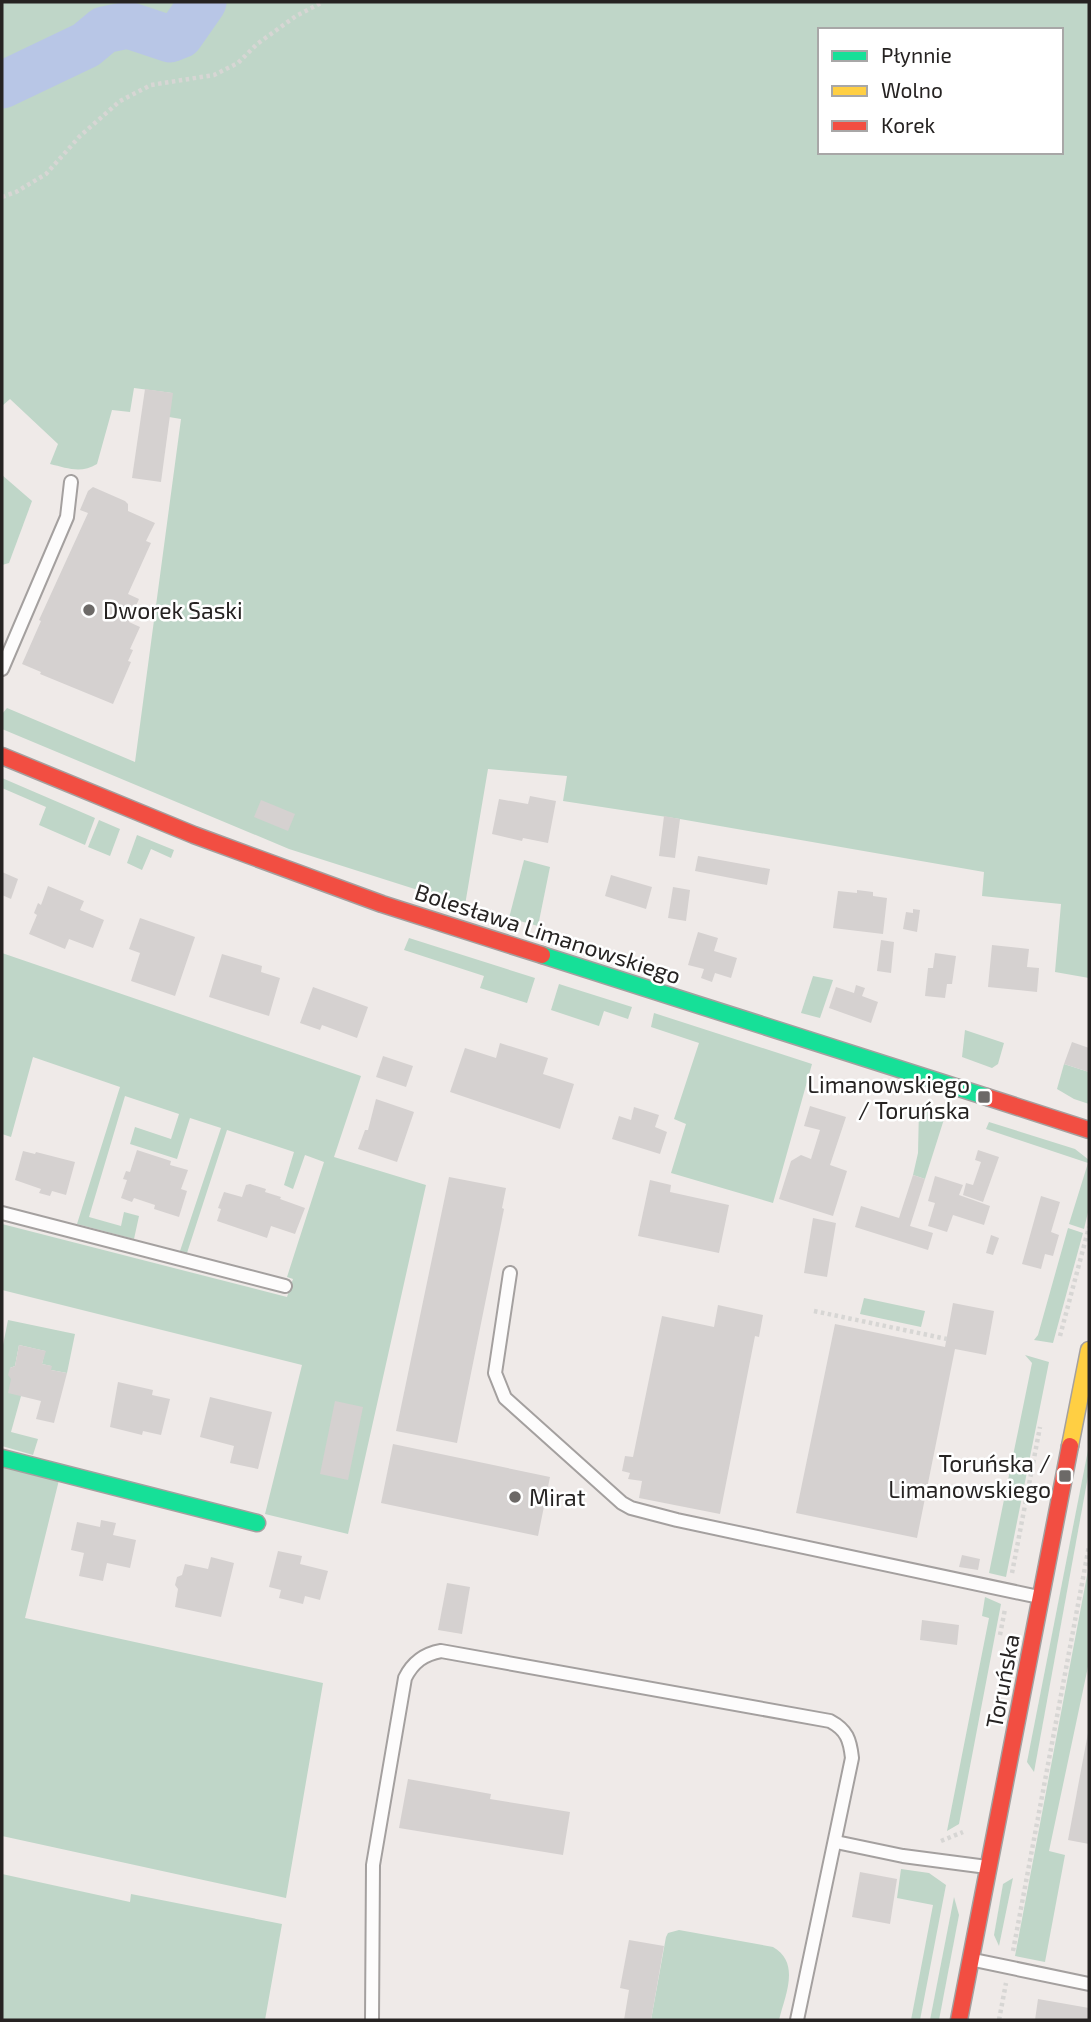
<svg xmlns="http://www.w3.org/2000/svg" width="1091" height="2022" font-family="'Exo 2',sans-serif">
<rect width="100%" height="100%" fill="#efeae8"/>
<g fill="#bfd6c8" fill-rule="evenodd">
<path d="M 2,2 L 1089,2 L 1089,978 L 1055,972 L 1061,904 L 982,896 L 984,872 L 680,819 L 563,801 L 567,776 L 488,769 L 465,905 L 289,849 L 2,729 L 2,714 L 7,708 L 135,762 L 181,419 L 169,417 L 172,393 L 134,388 L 130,412 L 112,410 L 97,464 C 81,474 67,468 50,464 L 58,444 L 10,399 L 2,406 ZM 820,30 L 1061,30 L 1061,152 L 820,152 Z"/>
<path d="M 2,475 L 32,501 L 9,563 L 2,565 Z"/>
<path d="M 2,778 L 95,818 L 85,845 L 39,825 L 46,807 L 2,788 Z"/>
<path d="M 99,820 L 120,829 L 110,856 L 88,847 Z"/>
<path d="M 137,835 L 174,850 L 171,858 L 151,849 L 142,870 L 127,863 Z"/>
<path d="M 524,860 L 550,867 L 538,926 L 509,918 Z"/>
<path d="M 409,938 L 535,978 L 527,1003 L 480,988 L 484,976 L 404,950 Z"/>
<path d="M 2,953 L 361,1076 L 334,1157 L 426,1185 L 348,1534 L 265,1514 L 302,1365 L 2,1290 L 2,1224 L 287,1297 L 293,1279 L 287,1277 L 324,1162 L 305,1155 L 293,1189 L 284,1185 L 294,1152 L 227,1130 L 187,1253 L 180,1251 L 221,1128 L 190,1118 L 177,1159 L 130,1144 L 135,1127 L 171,1139 L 179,1114 L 125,1096 L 89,1217 L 121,1226 L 124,1212 L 139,1216 L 134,1239 L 77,1224 L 120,1087 L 33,1057 L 11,1137 L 2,1134 Z"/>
<path d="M 813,976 L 833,980 L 820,1018 L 801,1013 Z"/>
<path d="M 559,984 L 632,1007 L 628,1019 L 604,1011 L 599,1026 L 551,1010 Z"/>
<path d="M 654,1013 L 812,1064 L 773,1203 L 671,1173 L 686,1124 L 674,1119 L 699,1043 L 651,1027 Z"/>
<path d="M 965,1030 L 1004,1043 L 998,1064 L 992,1068 L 962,1057 Z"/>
<path d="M 1064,1064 L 1089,1072 L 1089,1104 L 1074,1099 L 1057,1089 Z"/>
<path d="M 919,1108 L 945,1116 L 925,1179 L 913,1175 L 918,1153 Z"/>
<path d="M 989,1122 L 1075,1149 L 1089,1160 L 1089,1208 L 1084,1229 L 1069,1224 L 1088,1163 L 986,1129 Z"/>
<path d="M 1068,1228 L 1083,1233 L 1053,1343 L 1034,1340 L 1038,1335 Z"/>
<path d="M 864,1298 L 925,1311 L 921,1327 L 860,1314 Z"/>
<path d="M 8,1320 L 75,1334 L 67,1373 L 51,1370 L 51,1366 L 42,1364 L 45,1351 L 19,1345 L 15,1366 L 10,1368 L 21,1396 L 11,1432 L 38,1439 L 33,1455 L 2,1446 L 2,1350 Z"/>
<path d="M 1025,1355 L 1049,1362 L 1006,1577 L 989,1573 L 1032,1363 Z"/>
<path d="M 1089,1445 L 1089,1471 L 1034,1772 L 1027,1762 Z"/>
<path d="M 2,1465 L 59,1480 L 25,1618 L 323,1683 L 286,1898 L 2,1836 Z"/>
<path d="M 1089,1565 L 1089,1662 L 1049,1851 L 1065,1855 L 1045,1962 L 1015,1956 Z"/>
<path d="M 985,1597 L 1001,1604 L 959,1824 L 947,1831 L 989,1618 L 982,1616 Z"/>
<path d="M 901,1869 L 929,1873 L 946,1885 L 920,2020 L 911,2020 L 933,1905 L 897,1898 Z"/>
<path d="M 2,1874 L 130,1902 L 131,1894 L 282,1924 L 265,2020 L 2,2020 Z"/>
<path d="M 1013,1878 L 999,1946 L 994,1935 L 1003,1884 Z"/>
<path d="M 954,1897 L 959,1915 L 939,2020 L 930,2020 Z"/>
<path d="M 679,1930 L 773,1947 C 801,1963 785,1995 779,2020 L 651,2020 L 666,1937 L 668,1933 Z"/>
</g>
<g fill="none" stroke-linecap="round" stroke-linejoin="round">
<path stroke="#b8c6e6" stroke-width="47" d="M 2,85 L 86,45 L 104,30 L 128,25 L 170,39 L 180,35 L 203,2"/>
</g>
<g fill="#d5d1d0">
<path d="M 145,389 L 173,393 L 161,482 L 132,478 Z"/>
<path d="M 93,487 L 125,501 L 128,504 L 128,511 L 155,523 L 146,541 L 151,543 L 128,594 L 139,599 L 129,622 L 140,627 L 130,649 L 133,650 L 128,661 L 131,662 L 113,704 L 40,674 L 41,672 L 22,664 L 41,621 L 39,620 L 88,513 L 80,510 L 88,491 Z"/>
<path d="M 530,796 L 556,801 L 548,843 L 523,838 L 522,841 L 492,834 L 499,799 L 528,804 Z"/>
<path d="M 261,800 L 295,814 L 288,831 L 254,817 Z"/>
<path d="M 664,816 L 680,819 L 675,858 L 659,856 Z"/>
<path d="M 698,856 L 770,869 L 767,885 L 695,871 Z"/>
<path d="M 2,872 L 18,879 L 11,899 L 2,895 Z"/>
<path d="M 611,875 L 652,887 L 646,909 L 605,896 Z"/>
<path d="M 48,886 L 84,901 L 80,910 L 104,920 L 93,948 L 69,939 L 65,949 L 29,934 L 37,915 L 34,913 L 38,903 L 41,905 Z"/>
<path d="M 673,887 L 690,890 L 686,921 L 668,918 Z"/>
<path d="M 857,890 L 873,892 L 873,896 L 887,898 L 883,934 L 833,928 L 838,891 L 857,893 Z"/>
<path d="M 913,909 L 920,910 L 917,932 L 903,929 L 906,912 L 913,913 Z"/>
<path d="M 140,918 L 195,937 L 175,996 L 131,981 L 140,953 L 129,949 Z"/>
<path d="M 698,932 L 718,938 L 714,951 L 737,958 L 731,978 L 715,973 L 712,982 L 701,978 L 704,969 L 688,965 Z"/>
<path d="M 881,940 L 894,942 L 891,973 L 877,971 Z"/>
<path d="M 992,945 L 1029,949 L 1027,967 L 1039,968 L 1037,992 L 988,987 Z"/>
<path d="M 935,953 L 956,956 L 952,984 L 947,984 L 945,998 L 925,996 L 928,968 L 933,968 Z"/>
<path d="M 222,954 L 262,966 L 261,972 L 280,978 L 269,1016 L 209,997 Z"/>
<path d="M 856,985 L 865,988 L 862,996 L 878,1002 L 871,1023 L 829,1008 L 836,987 L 854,993 Z"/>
<path d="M 313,987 L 368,1007 L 357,1038 L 322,1025 L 320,1030 L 300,1023 Z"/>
<path d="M 1072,1042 L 1089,1048 L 1089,1072 L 1064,1064 Z"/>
<path d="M 500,1043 L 548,1058 L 543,1074 L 574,1084 L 560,1129 L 450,1092 L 465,1048 L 496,1058 Z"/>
<path d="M 383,1056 L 413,1066 L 406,1087 L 376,1077 Z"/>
<path d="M 376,1099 L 414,1112 L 397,1162 L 358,1149 L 365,1130 L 368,1130 Z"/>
<path d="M 810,1106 L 846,1117 L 830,1165 L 847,1171 L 833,1216 L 779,1199 L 791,1161 L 801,1155 L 811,1159 L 820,1130 L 804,1126 Z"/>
<path d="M 634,1107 L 659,1115 L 655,1127 L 667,1132 L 660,1154 L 612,1139 L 619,1116 L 631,1120 Z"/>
<path d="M 137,1150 L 171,1161 L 170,1165 L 188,1170 L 181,1189 L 187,1191 L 179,1217 L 154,1209 L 155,1205 L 134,1198 L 132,1202 L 121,1198 L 127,1180 L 123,1179 L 126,1171 L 130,1172 Z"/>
<path d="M 978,1150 L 999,1157 L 983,1202 L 963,1195 L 966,1183 L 973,1185 L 981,1162 L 975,1160 Z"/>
<path d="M 23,1151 L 35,1154 L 36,1152 L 75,1162 L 66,1195 L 52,1191 L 50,1196 L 39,1193 L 41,1189 L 15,1180 Z"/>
<path d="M 913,1175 L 925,1179 L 910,1226 L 933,1233 L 928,1250 L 855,1227 L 861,1206 L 899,1218 Z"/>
<path d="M 935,1176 L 963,1185 L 959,1195 L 990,1206 L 984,1225 L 953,1215 L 947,1232 L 928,1226 L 935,1203 L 928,1201 Z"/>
<path d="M 449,1177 L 506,1188 L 502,1208 L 504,1209 L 457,1443 L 396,1431 Z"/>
<path d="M 650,1180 L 671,1185 L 670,1192 L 729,1205 L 719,1253 L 638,1236 Z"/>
<path d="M 250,1184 L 266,1189 L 265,1192 L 281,1197 L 280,1199 L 305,1208 L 295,1234 L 271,1226 L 267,1238 L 217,1221 L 221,1209 L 218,1208 L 224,1192 L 242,1197 L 246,1185 Z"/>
<path d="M 1041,1196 L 1060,1202 L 1051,1232 L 1059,1235 L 1053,1256 L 1045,1254 L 1041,1269 L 1022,1264 Z"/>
<path d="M 813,1218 L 836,1223 L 827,1277 L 804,1273 Z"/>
<path d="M 991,1235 L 999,1238 L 993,1255 L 986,1253 Z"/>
<path d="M 953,1303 L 994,1311 L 986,1355 L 955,1349 L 917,1538 L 796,1513 L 835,1324 L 945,1347 Z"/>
<path d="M 718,1305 L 763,1315 L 759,1337 L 755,1336 L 720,1514 L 639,1498 L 642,1481 L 628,1479 L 630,1473 L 622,1471 L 625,1456 L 633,1457 L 662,1316 L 714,1327 Z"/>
<path d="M 19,1345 L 46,1351 L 42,1364 L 52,1366 L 51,1370 L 67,1373 L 54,1423 L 36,1419 L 41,1401 L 8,1393 L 11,1379 L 8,1375 L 10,1368 L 15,1366 Z"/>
<path d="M 118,1382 L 153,1390 L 152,1395 L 170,1399 L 161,1435 L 143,1431 L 142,1435 L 110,1427 Z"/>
<path d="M 210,1397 L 272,1412 L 258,1469 L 230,1463 L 234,1446 L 200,1437 Z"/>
<path d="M 335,1401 L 363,1407 L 348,1480 L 320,1474 Z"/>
<path d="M 393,1444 L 550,1477 L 538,1536 L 381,1503 Z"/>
<path d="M 101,1520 L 116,1523 L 113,1535 L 136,1540 L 130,1568 L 107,1563 L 103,1581 L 79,1576 L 84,1553 L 71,1550 L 77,1522 L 100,1527 Z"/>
<path d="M 278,1551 L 302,1556 L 300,1564 L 328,1571 L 320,1600 L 305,1596 L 303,1604 L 279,1598 L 281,1590 L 269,1587 Z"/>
<path d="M 962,1555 L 980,1559 L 978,1570 L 959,1567 Z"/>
<path d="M 211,1557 L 234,1563 L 221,1617 L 175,1607 L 178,1589 L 175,1585 L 177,1577 L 182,1575 L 185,1564 L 208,1569 Z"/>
<path d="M 447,1583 L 470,1587 L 462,1634 L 438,1630 Z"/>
<path d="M 922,1620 L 959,1625 L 957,1645 L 920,1640 Z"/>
<path d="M 1088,1733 L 1089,1733 L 1089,1844 L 1068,1840 Z"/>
<path d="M 408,1779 L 491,1794 L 490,1799 L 570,1812 L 563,1855 L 399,1828 Z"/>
<path d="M 860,1872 L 897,1879 L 890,1924 L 852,1917 Z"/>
<path d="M 629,1940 L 664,1946 L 651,2020 L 624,2020 L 629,1990 L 620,1988 Z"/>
<path d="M 1038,1999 L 1089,2008 L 1089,2020 L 1035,2020 Z"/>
</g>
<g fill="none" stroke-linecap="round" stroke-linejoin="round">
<defs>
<g id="lane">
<path d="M 2,669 L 67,517 L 71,482"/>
<path d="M 2,1213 L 285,1286"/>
<path d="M 510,1273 L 495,1373 L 505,1398 L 622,1503 L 631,1508 L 677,1520 L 1039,1597"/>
<path d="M 836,1842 L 903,1856 L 987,1867"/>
<path d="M 974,1960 L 1089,1984"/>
<path d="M 372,2020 L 373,1865 L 405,1678 C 413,1662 424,1654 441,1651 L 830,1721 C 847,1730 850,1740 852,1758 L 797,2020"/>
</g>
<g id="fast">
<path d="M 542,955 L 987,1097"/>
<path d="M 2,1458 L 257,1523"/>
</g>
<path id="slow" d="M 1070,1446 L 1089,1350"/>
<g id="jam">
<path d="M 2,756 L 194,835 L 382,904 L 542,955"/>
<path d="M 987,1097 L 1089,1130"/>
<path d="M 959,2020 L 1070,1446"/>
</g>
</defs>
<use href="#lane" stroke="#a4a09f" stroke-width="16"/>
<use href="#fast" stroke="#a4a09f" stroke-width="19"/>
<use href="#slow" stroke="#a4a09f" stroke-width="19"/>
<use href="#jam" stroke="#a4a09f" stroke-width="19"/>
<g stroke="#d7d6d4" stroke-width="4.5" stroke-dasharray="3.5 3.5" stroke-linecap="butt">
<path d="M 2,197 L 16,192 L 46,174 L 80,136 L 120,101 L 151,85 L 214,75 L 238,63 L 257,44 L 296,16 L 323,2"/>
<path d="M 814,1311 L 947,1339"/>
<path d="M 1060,1336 L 1089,1227"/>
<path d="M 1012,1573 L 1040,1427"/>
<path d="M 1000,1635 L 1005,1609"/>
<path d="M 941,1841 L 963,1832"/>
<path d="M 1013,1951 L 1089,1546"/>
<path d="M 999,2020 L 1006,1983"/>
</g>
<use href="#lane" stroke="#fdfcfc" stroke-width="12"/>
<use href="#fast" stroke="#16e098" stroke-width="16"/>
<use href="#slow" stroke="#ffcf43" stroke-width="16"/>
<use href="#jam" stroke="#f24e42" stroke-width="16"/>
</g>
<g fill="#6c6967" stroke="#fff" stroke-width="2.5">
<circle cx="89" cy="610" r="7"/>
<rect x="977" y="1090" width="14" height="14" rx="3.5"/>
<rect x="1058" y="1469" width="14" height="14" rx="3.5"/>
<circle cx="515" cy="1497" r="7"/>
</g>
<g text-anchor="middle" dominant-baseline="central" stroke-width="5" stroke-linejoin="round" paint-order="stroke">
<g font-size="23" fill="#262322" stroke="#fff" text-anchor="start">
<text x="103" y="610">Dworek Saski</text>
<text x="970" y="1084" text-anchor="end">Limanowskiego<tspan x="970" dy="26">/ Toruńska</tspan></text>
<text x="1051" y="1463" text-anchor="end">Toruńska /<tspan x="1051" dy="26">Limanowskiego</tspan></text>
<text x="529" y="1497">Mirat</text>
</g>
<g font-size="23" fill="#262322" stroke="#fff">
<text transform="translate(548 933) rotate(18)">Bolesława Limanowskiego</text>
<text transform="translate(1002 1681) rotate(-79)">Toruńska</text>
</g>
</g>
<rect width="1091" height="2022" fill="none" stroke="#262322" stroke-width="7"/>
<rect x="818" y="28" width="245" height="126" fill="#ffffff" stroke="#a8a7a7" stroke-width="2"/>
<rect x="832" y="51" width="35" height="10" fill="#16e098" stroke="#a8a7a7" stroke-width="2"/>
<text x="881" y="63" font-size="21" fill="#262322">Płynnie</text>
<rect x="832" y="86" width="35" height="10" fill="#ffcf43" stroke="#a8a7a7" stroke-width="2"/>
<text x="881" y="98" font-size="21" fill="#262322">Wolno</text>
<rect x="832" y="121" width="35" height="10" fill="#f24e42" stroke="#a8a7a7" stroke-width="2"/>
<text x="881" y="133" font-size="21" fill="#262322">Korek</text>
</svg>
